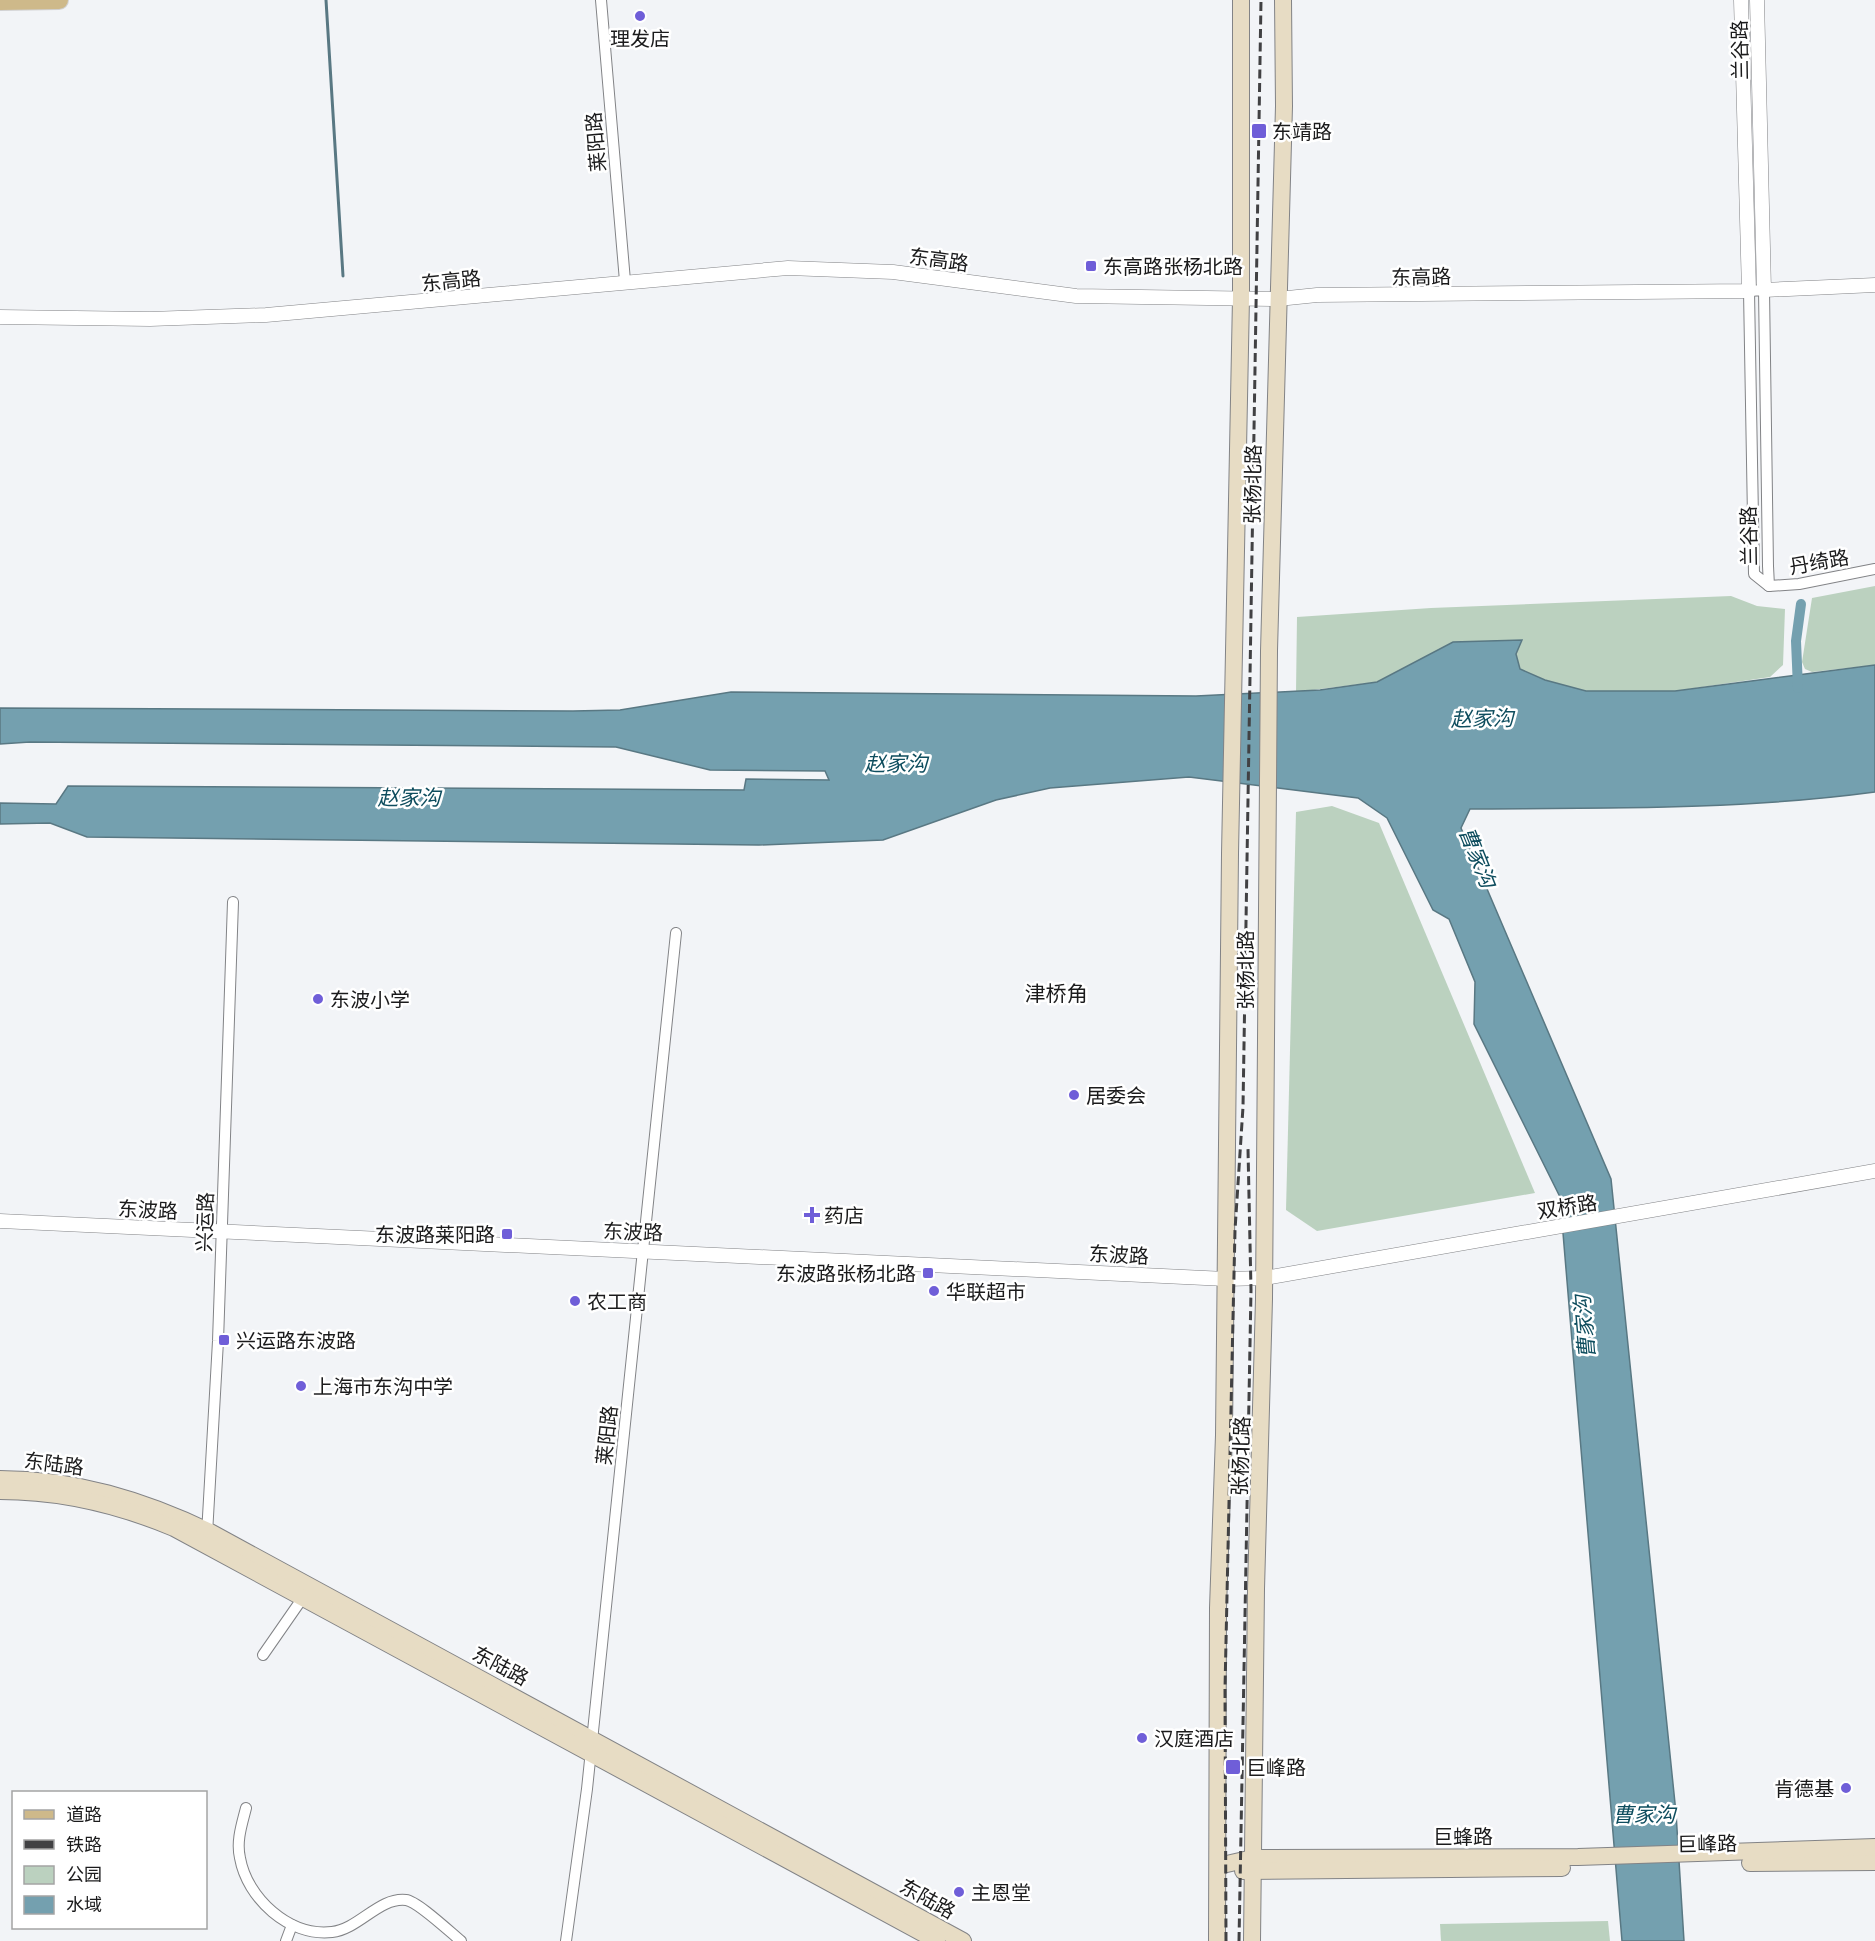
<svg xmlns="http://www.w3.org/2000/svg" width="1875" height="1941" font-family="'Golos Text','Noto Sans SC',sans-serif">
<rect width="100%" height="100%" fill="#f2f4f7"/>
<g fill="#bbd1bf">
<path d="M 1875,586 L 1875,665 L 1812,672 L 1805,669 L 1802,662 L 1812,598 Z"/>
<path d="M 1731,596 L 1757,606 L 1785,609 L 1783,665 L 1770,677 L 1675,691 L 1586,691 L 1545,680 L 1520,669 L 1516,654 L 1522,640 L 1398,671 L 1377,682 L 1296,692 L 1297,617 L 1431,608 Z"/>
<path d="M 1332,806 L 1379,823 L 1535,1193 L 1317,1231 L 1286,1210 L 1296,812 Z"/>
<path d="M 1608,1921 L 1610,1941 L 1441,1941 L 1440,1924 Z"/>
</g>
<path fill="#74a0af" stroke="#597883" stroke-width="1.5" d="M 1522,640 L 1516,654 L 1520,669 L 1545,680 L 1586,691 L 1675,691 L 1875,665 L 1875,792 C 1741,810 1605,808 1470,809 L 1461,828 L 1611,1179 L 1676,1813 L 1684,1941 L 1622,1941 L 1560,1197 L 1474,1024 L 1475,982 L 1449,919 L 1433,910 L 1387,818 L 1358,798 L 1189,777 L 1050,788 L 996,800 L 883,840 L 759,845 L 87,837 L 50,823 L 0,824 L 0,803 L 56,804 L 68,786 L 744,790 L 746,779 L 829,780 L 825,771 L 710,770 L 616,747 L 30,742 L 0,744 L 0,708 L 573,711 L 620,710 L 731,692 L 1196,696 L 1320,690 L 1377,682 L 1453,642 Z"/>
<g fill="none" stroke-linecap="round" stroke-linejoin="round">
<path stroke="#597883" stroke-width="3" d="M 326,0 L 343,276"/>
<path stroke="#74a0af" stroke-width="10" d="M 1798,688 L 1796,641 L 1801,604"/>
<defs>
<g id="minor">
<path d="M 601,0 L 625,281"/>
<path d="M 1764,290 L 1768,566 L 1769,586 L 1754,574 L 1749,291 Z"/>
<path d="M 1769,586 L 1799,584 L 1875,569"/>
<path d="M 207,1534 L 218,1341 L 233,902"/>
<path d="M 263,1655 L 304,1596"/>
<path d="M 246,1808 C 242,1824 236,1841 240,1858 C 247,1898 289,1937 332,1932 C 359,1929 379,1897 406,1900 C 417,1901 450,1932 461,1941"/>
<path d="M 286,1941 L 292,1925"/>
<path d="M 566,1941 L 587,1789 L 676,933"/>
</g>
<g id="tertiary">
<path d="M 1757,0 L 1764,290 L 1875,285"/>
<path d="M 0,317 L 150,319 L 266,315 L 788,268 L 893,272 L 1076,296 L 1278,299 L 1317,295 L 1749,291 L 1741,0"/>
<path d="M 0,1221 L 1226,1279 L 1265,1278 L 1875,1171"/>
</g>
<g id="secondary">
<path d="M 0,1479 C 75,1479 143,1500 210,1532 L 963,1941"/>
<path d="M 0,1491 C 60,1491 119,1505 174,1528 L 937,1941"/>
<path d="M 1750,1863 L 1875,1862"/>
<path d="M 1218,1866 L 1253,1858 L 1578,1857 L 1875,1847"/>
<path d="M 1243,1871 L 1562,1868"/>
<path d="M 1217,1941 L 1218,1608 L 1224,1435 L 1230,854 L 1241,298 L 1241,0"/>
<path d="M 1252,1941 L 1256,1589 L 1264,1299 L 1269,651 L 1284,106 L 1283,0"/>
</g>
<path id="primary" d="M 0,1 L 59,0"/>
</defs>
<use href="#minor" stroke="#828386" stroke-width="12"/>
<use href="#tertiary" stroke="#828386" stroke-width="15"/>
<use href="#secondary" stroke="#828386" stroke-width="18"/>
<use href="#primary" stroke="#d1d1d2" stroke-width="20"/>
<use href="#minor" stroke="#fff" stroke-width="10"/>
<use href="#tertiary" stroke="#fff" stroke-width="14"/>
<use href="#secondary" stroke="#e7dcc4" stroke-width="16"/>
<use href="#primary" stroke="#ceb98a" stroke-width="18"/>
<g stroke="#414143" stroke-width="3" stroke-dasharray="9 4.5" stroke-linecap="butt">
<path d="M 1226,1941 L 1225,1689 L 1232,1363 L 1235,1230 L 1243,1107 L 1261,0"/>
<path d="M 1239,1941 L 1251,1290 L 1248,1149"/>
</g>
</g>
<g fill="#6f5ed8" stroke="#fff" stroke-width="2">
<circle cx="640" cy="16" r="6"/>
<rect x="1251" y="123" width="16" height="16" rx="3"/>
<rect x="1085" y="260" width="12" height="12" rx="3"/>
<circle cx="318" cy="999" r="6"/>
<circle cx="1074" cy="1095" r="6"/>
<path d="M809 1206h6v6h6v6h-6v6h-6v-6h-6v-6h6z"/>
<rect x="501" y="1228" width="12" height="12" rx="3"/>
<rect x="922" y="1267" width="12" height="12" rx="3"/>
<circle cx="934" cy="1291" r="6"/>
<circle cx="575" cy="1301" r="6"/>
<rect x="218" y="1334" width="12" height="12" rx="3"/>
<circle cx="301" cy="1386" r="6"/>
<circle cx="1142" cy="1738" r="6"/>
<rect x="1225" y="1759" width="16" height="16" rx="3"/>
<circle cx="1846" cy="1788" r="6"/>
<circle cx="959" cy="1892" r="6"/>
</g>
<g text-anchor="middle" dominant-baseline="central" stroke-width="5" stroke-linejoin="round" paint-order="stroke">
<g font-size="20" fill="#1b1b1c" stroke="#fff" text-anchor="start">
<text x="640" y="38" text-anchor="middle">理发店</text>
<text x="1272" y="131">东靖路</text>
<text x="1103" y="266">东高路张杨北路</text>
<text x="330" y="999">东波小学</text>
<text x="1086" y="1095">居委会</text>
<text x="824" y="1215">药店</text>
<text x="495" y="1234" text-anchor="end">东波路莱阳路</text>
<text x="916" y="1273" text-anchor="end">东波路张杨北路</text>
<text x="946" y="1291">华联超市</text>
<text x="587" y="1301">农工商</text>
<text x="236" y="1340">兴运路东波路</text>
<text x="313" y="1386">上海市东沟中学</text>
<text x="1154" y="1738">汉庭酒店</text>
<text x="1246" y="1767">巨峰路</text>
<text x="1834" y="1788" text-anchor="end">肯德基</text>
<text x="971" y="1892">主恩堂</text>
</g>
<g font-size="20" fill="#1b1b1c" stroke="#fff">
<text transform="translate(1739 50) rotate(-91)">兰谷路</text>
<text transform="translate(595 142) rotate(-95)">莱阳路</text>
<text transform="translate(939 259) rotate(8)">东高路</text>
<text transform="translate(1421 276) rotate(-1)">东高路</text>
<text transform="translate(451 280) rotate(-6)">东高路</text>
<text transform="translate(1252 484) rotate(-89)">张杨北路</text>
<text transform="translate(1748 536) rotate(-91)">兰谷路</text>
<text transform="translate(1819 561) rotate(-10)">丹绮路</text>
<text transform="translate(1245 970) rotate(-90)">张杨北路</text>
<text transform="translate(1567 1206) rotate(-9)">双桥路</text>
<text transform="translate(148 1209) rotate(3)">东波路</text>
<text transform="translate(204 1222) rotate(-88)">兴运路</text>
<text transform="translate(633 1231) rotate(2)">东波路</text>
<text transform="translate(1119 1254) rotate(3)">东波路</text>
<text transform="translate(606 1435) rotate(-84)">莱阳路</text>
<text transform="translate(1240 1456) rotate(-88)">张杨北路</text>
<text transform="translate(54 1463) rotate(7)">东陆路</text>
<text transform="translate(501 1665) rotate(28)">东陆路</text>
<text x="1463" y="1836">巨蜂路</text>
<text transform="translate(1707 1843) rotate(-1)">巨峰路</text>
<text transform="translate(928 1898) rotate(29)">东陆路</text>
</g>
<g font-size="21" font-style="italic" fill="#0e4d5e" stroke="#fff">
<text transform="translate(1482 718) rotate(-1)">赵家沟</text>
<text x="896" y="763">赵家沟</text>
<text x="409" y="797">赵家沟</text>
<text transform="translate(1478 857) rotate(68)">曹家沟</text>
<text transform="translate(1584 1327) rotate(-95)">曹家沟</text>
<text x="1644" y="1814">曹家沟</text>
</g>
<g font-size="21" fill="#1b1b1c" stroke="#fff">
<text x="1056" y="993">津桥角</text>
</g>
</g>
<rect x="12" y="1791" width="195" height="138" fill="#ffffff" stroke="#a4a4a4" stroke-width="1.5"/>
<rect x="24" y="1810" width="30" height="9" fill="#ceb98a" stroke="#a4a4a4" stroke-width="1.5"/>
<text x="66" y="1821" font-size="18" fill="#1b1b1c">道路</text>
<rect x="24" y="1840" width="30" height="9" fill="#414143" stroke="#a4a4a4" stroke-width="1.5"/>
<text x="66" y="1851" font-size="18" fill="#1b1b1c">铁路</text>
<rect x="24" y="1866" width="30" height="18" fill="#bbd1bf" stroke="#a4a4a4" stroke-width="1.5"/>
<text x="66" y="1881" font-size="18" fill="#1b1b1c">公园</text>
<rect x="24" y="1896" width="30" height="18" fill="#74a0af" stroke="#a4a4a4" stroke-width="1.5"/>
<text x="66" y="1911" font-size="18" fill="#1b1b1c">水域</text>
</svg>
